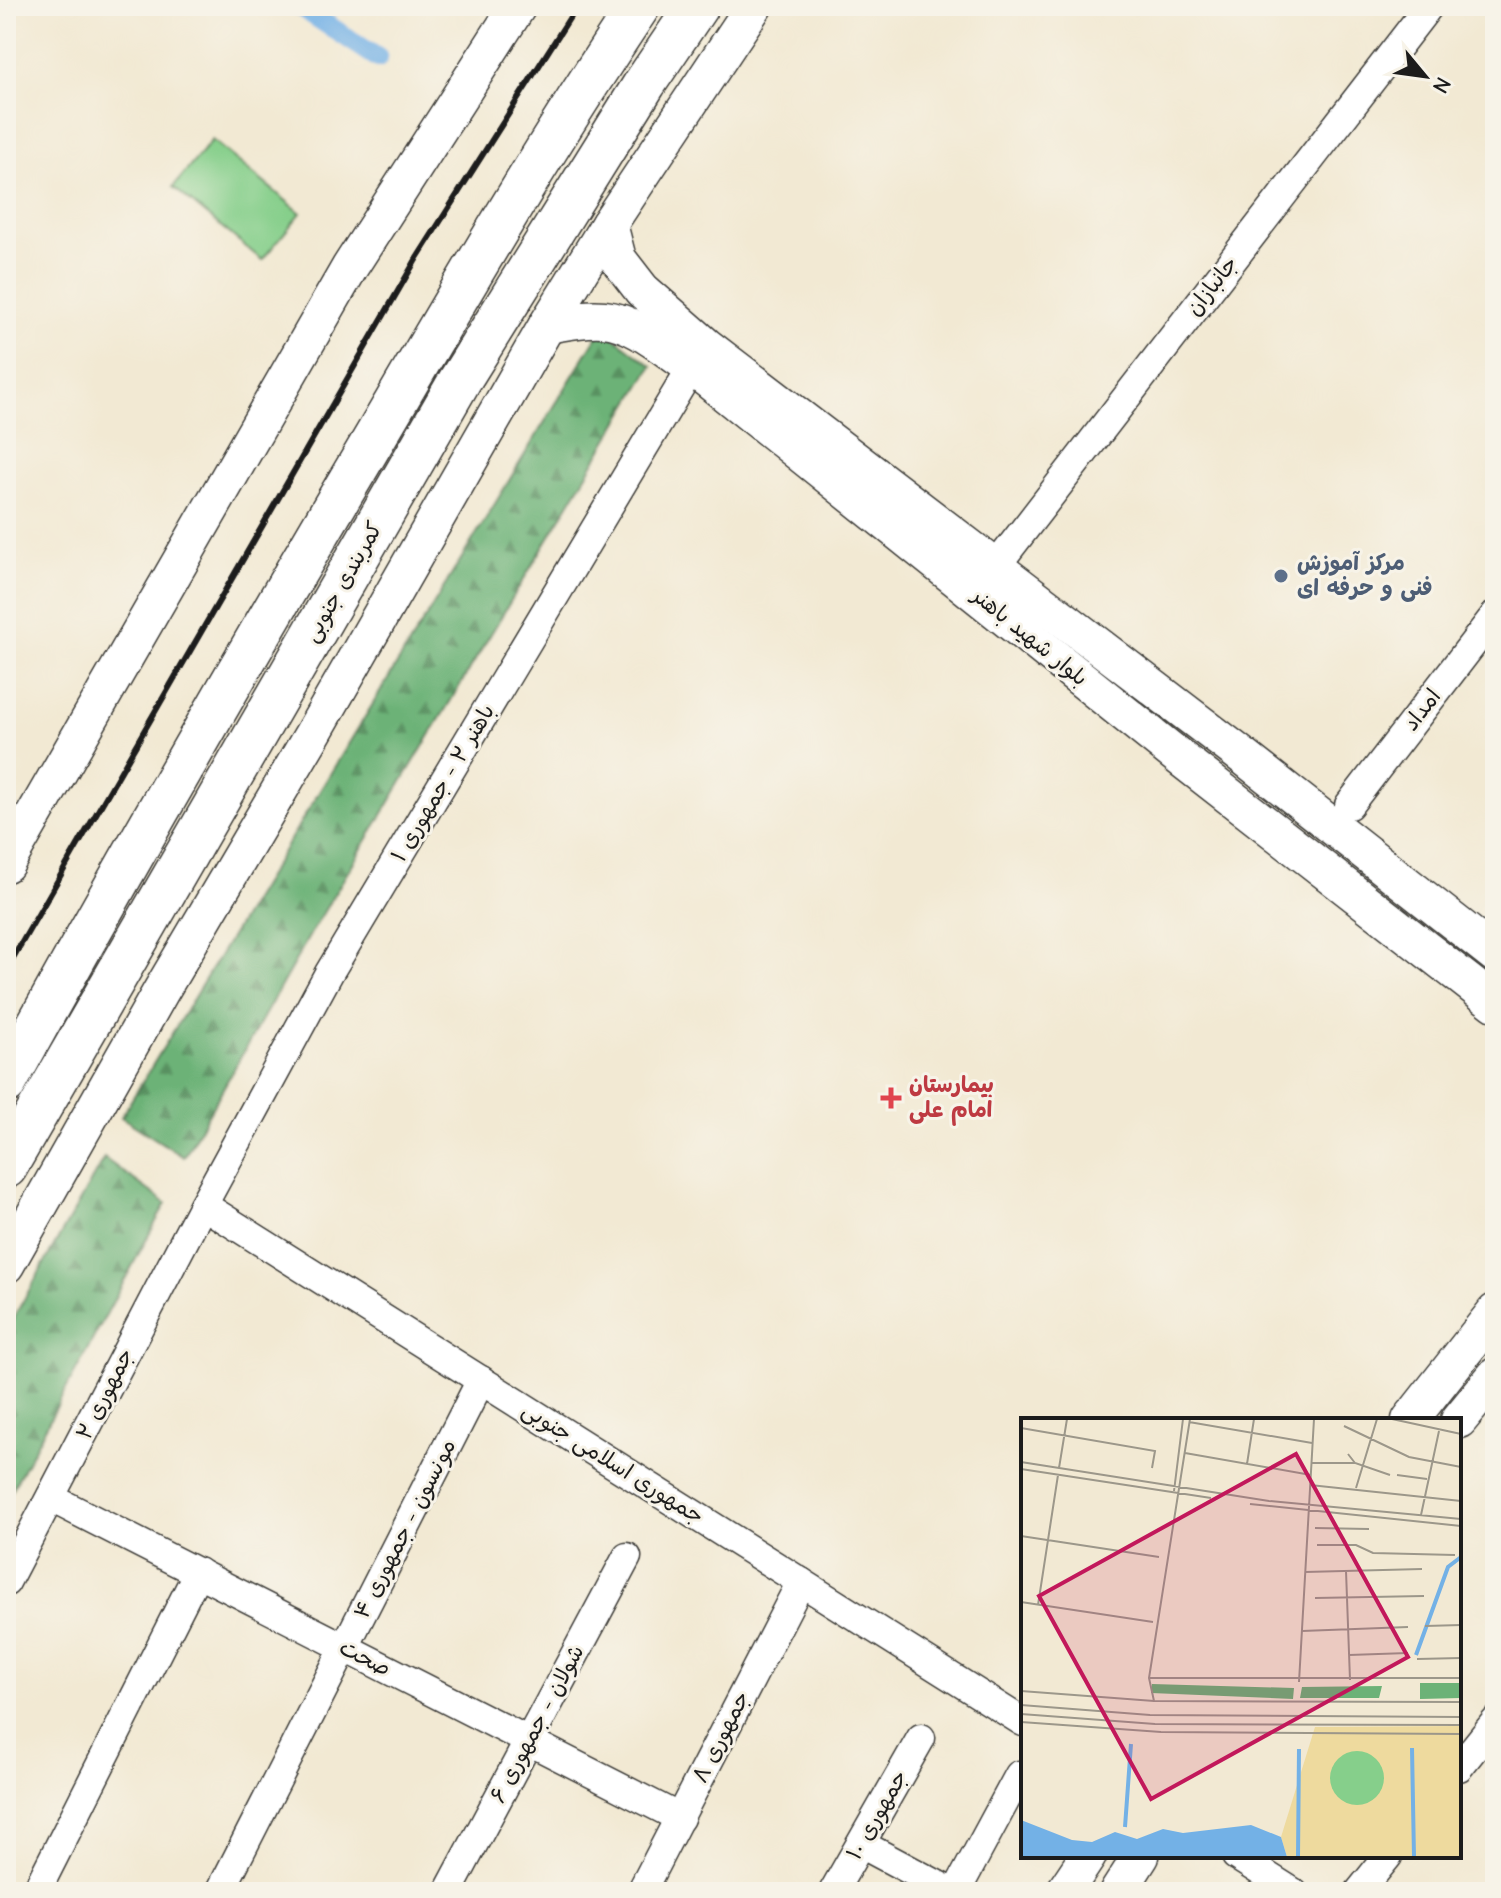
<svg xmlns="http://www.w3.org/2000/svg" width="1501" height="1898" font-family="'Comic Neue','Playpen Sans Arabic',sans-serif">
<defs>
<pattern id="forest-firs" width="22" height="20" patternUnits="userSpaceOnUse" patternTransform="scale(2)"><rect width="22" height="20" fill="#6cb277"/><path d="M5 1l3.5 6h-7zM16 11l3.5 6h-7z" fill="#589061"/></pattern>
</defs>
<rect width="100%" height="100%" fill="#f7f3e8"/>
<filter id="ink" filterUnits="userSpaceOnUse"><feTurbulence type="fractalNoise" baseFrequency=".0125" numOctaves="2"/><feDisplacementMap in="SourceGraphic" scale="16" xChannelSelector="R" yChannelSelector="G"/><feConvolveMatrix kernelMatrix="1 2 1 2 8 2 1 2 1" color-interpolation-filters="sRGB"/></filter>
<filter id="wash" filterUnits="userSpaceOnUse"><feTurbulence type="fractalNoise" baseFrequency=".006" numOctaves="4" result="noise"/><feDisplacementMap in="SourceGraphic" scale="32" xChannelSelector="R" yChannelSelector="G"/><feGaussianBlur stdDeviation="1.8" result="paint"/><feColorMatrix in="noise" values="0 0 0 0 0 0 0 0 0 0 0 0 0 0 0 0 0 1.4 0 .05"/><feComposite in="paint" operator="in"/></filter>
<g filter="url(#wash)">
<rect width="100%" height="100%" fill="#f2e9d3"/>
<g fill="url(#forest-firs)" stroke="#44674a" stroke-width="2">
<path d="M 602,328 L 652,366 L 311,933 L 184,1157 L 121,1117 Z"/>
<path d="M 104,1158 L 166,1203 L 6,1501 L 6,1331 Z"/>
</g>
<path fill="#86cf8b" stroke="#517654" stroke-width="2" d="M 212,140 L 301,213 L 262,260 L 173,187 Z"/>
<g fill="none" stroke-linecap="round" stroke-linejoin="round">
<path stroke="#73b1e6" stroke-width="20" d="M 299,6 L 378,58"/>
</g>
</g>
<g filter="url(#ink)">
<g fill="none" stroke-linecap="round" stroke-linejoin="round">
<defs>
<g id="minor">
<path d="M 996,566 L 1429,6"/>
<path d="M 1349,805 L 1495,615"/>
<path d="M 203,1205 L 1023,1722"/>
<path d="M 51,1498 L 680,1818"/>
<path d="M 6,1582 L 203,1205 L 329,973 L 692,367"/>
<path d="M 1459,1767 L 1495,1722"/>
<path d="M 861,1844 L 951,1892"/>
<path d="M 1236,1856 L 1293,1892"/>
<path d="M 36,1892 L 198,1572"/>
<path d="M 220,1892 L 481,1380"/>
<path d="M 448,1892 L 627,1557"/>
<path d="M 641,1892 L 801,1582"/>
<path d="M 833,1892 L 921,1738"/>
<path d="M 956,1892 L 1019,1775"/>
<path d="M 1359,1892 L 1388,1856"/>
</g>
<g id="major">
<path d="M 609,224 L 618,259 L 642,290 L 706,346 L 1244,757 L 1495,954"/>
<path d="M 547,325 C 565,322 585,317 604,319 C 636,322 666,350 692,367 L 1179,757 L 1495,1003"/>
<path d="M 6,864 L 350,267 L 518,6"/>
<path d="M 6,1265 L 161,991 L 312,735 L 547,325 L 609,224 L 754,6"/>
<path d="M 1410,1420 L 1495,1312"/>
<path d="M 1459,1420 L 1495,1376"/>
<path d="M 1064,1892 L 1088,1856"/>
<path d="M 1118,1892 L 1141,1856"/>
</g>
<g id="highway">
<path d="M 6,1082 C 121,873 240,666 361,461 C 451,308 540,153 639,6"/>
<path d="M 6,1167 L 460,380 L 645,83 L 697,6"/>
</g>
</defs>
<use href="#minor" stroke="#3c3b37" stroke-width="31"/>
<use href="#major" stroke="#3c3b37" stroke-width="39"/>
<use href="#highway" stroke="#3c3b37" stroke-width="45"/>
<use href="#minor" stroke="#fff" stroke-width="28"/>
<use href="#major" stroke="#fff" stroke-width="36"/>
<use href="#highway" stroke="#fff" stroke-width="42"/>
<path stroke="#1c1c1c" stroke-width="6" d="M 6,970 L 417,258 L 577,6"/>
</g>
</g>
<circle fill="#5c6f8a" stroke="#f7f3e8" stroke-width="3" cx="1281" cy="576" r="8"/>
<path fill="#e0444e" stroke="#f7f3e8" stroke-width="3" d="M887 1086h8v8h8v8h-8v8h-8v-8h-8v-8h8z"/>
<g text-anchor="middle" dominant-baseline="central" stroke-width="6" stroke-linejoin="round" paint-order="stroke">
<g font-size="22" fill="#1c1c1c" stroke="#f7f3e8">
<text transform="translate(1212 286) rotate(-52)">جانبازان</text>
<text transform="translate(343 582) rotate(-60)">کمربندی جنوبی</text>
<text transform="translate(1030 637) rotate(39)">بلوار شهید باهنر</text>
<text transform="translate(1422 710) rotate(-52)">امداد</text>
<text transform="translate(443 783) rotate(-59)">باهنر ۲ - جمهوری ۱</text>
<text transform="translate(105 1394) rotate(-63)">جمهوری ۲</text>
<text transform="translate(613 1463) rotate(32)">جمهوری اسلامی جنوبی</text>
<text transform="translate(405 1529) rotate(-63)">مونسون - جمهوری ۴</text>
<text transform="translate(365 1658) rotate(27)">صحت</text>
<text transform="translate(537 1724) rotate(-62)">شولان - جمهوری ۶</text>
<text transform="translate(721 1737) rotate(-63)">جمهوری ۸</text>
<text transform="translate(877 1815) rotate(-60)">جمهوری ۱۰</text>
</g>
<g font-size="22" font-weight="bold" fill="#4e5e75" stroke="#f7f3e8" text-anchor="start">
<text x="1297" y="563">مرکز آموزش<tspan x="1297" dy="25">فنی و حرفه ای</tspan></text>
</g>
<g font-size="22" font-weight="bold" fill="#be3a42" stroke="#f7f3e8" text-anchor="start">
<text x="909" y="1085">بیمارستان<tspan x="909" dy="25">امام علی</tspan></text>
</g>
</g>
<g transform="translate(1021 1418)">
<rect width="440" height="440" fill="#f2e9d3"/>
<path d="M 399,265 L 440,265 L 440,280 L 399,281 ZM 131,266 L 273,270 L 272,281 L 130,275 ZM 361,268 L 358,280 L 279,280 L 281,269 Z" fill="#6cb277"/>
<path d="M 440,308 L 440,439 L 266,439 L 260,419 L 294,309 Z" fill="#eeda9e"/>
<path d="M309 360a27 27 0 1 1 54 0a27 27 0 1 1-54 0Z" fill="#86cf8b"/>
<path d="M 0,402 L 51,422 L 71,424 L 94,414 L 116,421 L 142,411 L 162,415 L 230,407 L 260,419 L 266,439 L 0,439 Z" fill="#73b1e6"/>
<path fill="none" stroke="#73b1e6" stroke-width="4" d="M 395,237 L 427,149 L 440,139M 391,330 L 393,439M 104,409 L 110,326M 277,439 L 278,331"/>
<path fill="none" stroke="#9c978a" stroke-width="2" d="M 371,1 L 440,16M 168,4 L 291,25M 323,8 L 388,39 L 440,49M 0,10 L 134,33 L 131,50M 164,35 L 290,57M 327,36 L 334,45 L 369,57M 0,44 L 248,83 L 440,101M 290,45 L 334,45M 226,46 L 233,1M 38,50 L 46,1M 0,51 L 190,80M 376,57 L 406,61M 289,67 L 440,83M 335,70 L 356,1M 153,73 L 162,1M 229,86 L 440,108M 400,97 L 418,13M 294,110 L 348,111M 0,118 L 138,139M 296,127 L 335,127 L 352,135 L 434,137M 325,153 L 329,262M 284,154 L 401,151M 294,180 L 403,178M 0,184 L 132,204M 17,187 L 37,57M 404,208 L 440,207M 281,213 L 387,209M 328,237 L 387,235M 396,241 L 440,240M 128,260 L 440,260M 278,264 L 293,1M 0,273 L 133,283 L 440,284M 133,283 L 128,260 L 169,1M 0,287 L 129,297 L 440,299M 0,296 L 134,306 L 440,307M 0,304 L 140,314 L 440,316"/>
<path fill="#c2185b" fill-opacity="0.15" stroke="#c2185b" stroke-width="4" d="M 275,36 L 387,239 L 130,381 L 18,178 Z"/>
<rect width="440" height="440" fill="none" stroke="#1c1c1c" stroke-width="4"/>
</g>
<rect width="1501" height="1898" fill="none" stroke="#f7f3e8" stroke-width="32"/>
<g transform="translate(1425 76) rotate(119)" stroke="#f7f3e8" stroke-width="6" paint-order="stroke">
<path d="M0-6L14 30L0 20L-14 30Z" fill="#1c1c1c"/>
<text y="-12" font-size="22" font-weight="bold" text-anchor="middle" fill="#1c1c1c">N</text>
</g>
</svg>
